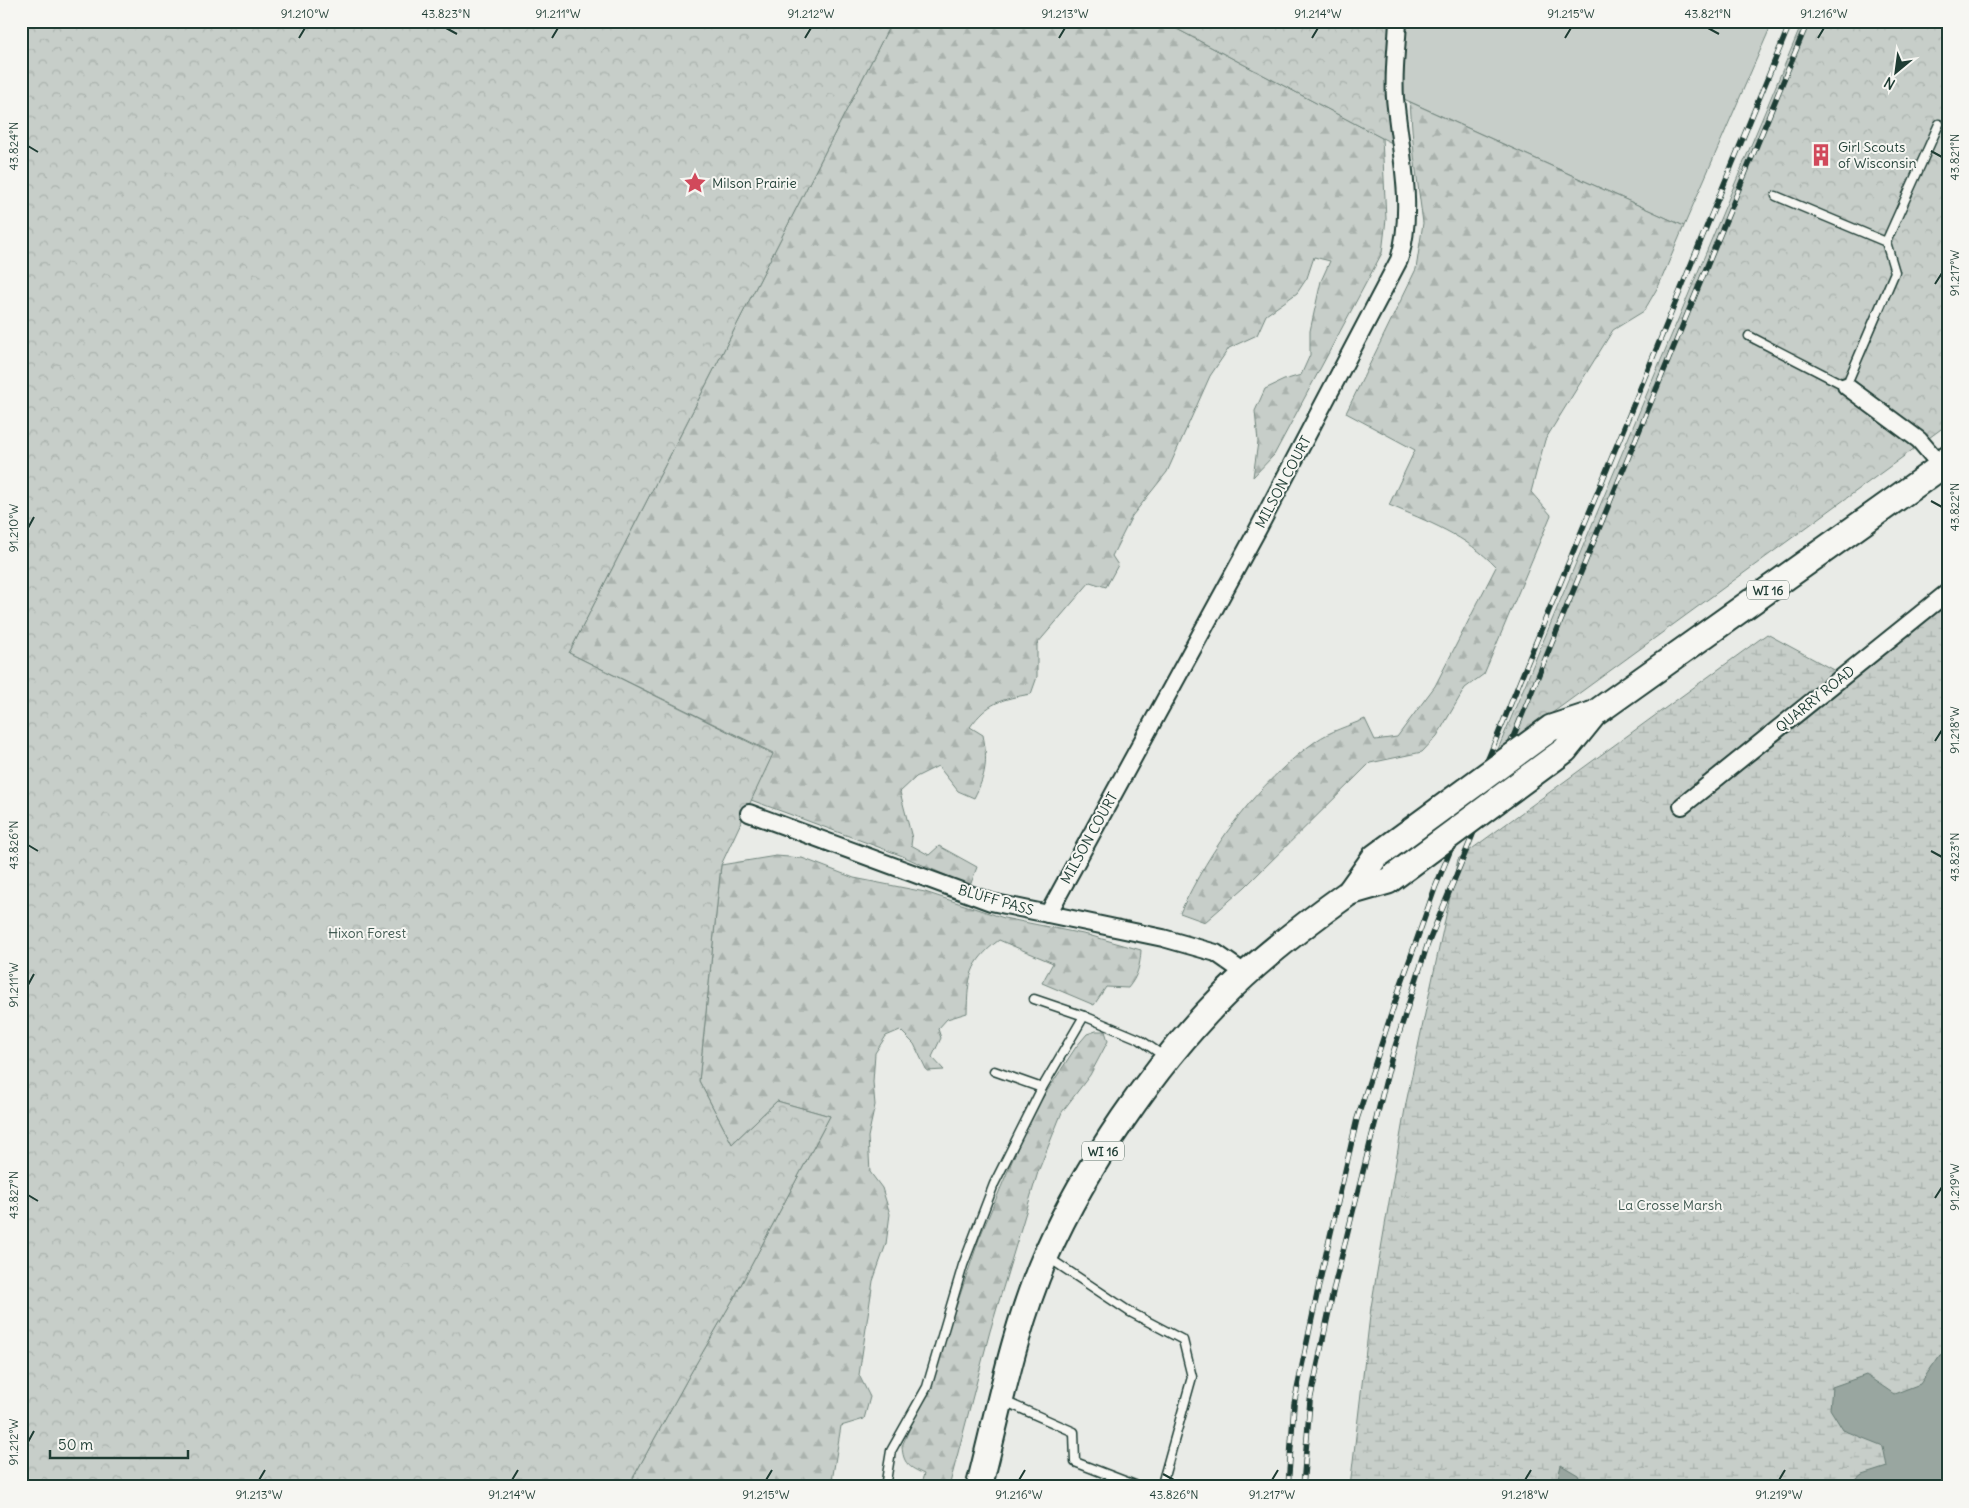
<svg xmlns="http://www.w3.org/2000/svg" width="1969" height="1508" font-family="Delius,sans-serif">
<defs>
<pattern id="forest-firs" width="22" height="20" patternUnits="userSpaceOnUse" patternTransform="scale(1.25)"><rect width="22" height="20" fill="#c7cec9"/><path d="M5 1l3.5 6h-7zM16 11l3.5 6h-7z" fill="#aab2ad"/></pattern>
<pattern id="wetland-marsh" width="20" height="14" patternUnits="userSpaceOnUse" patternTransform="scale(1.25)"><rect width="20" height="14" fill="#c7cec9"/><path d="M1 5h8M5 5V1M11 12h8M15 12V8" fill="none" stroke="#aab2ad"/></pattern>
<pattern id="park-crowns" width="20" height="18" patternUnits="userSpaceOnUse" patternTransform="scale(1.25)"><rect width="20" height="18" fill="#c7cec9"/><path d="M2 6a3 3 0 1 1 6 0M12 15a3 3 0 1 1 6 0" fill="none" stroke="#aab2ad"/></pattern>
</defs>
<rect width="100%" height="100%" fill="#e9ebe7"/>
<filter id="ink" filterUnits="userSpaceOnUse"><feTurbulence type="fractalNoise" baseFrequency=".02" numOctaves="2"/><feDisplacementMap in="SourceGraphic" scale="10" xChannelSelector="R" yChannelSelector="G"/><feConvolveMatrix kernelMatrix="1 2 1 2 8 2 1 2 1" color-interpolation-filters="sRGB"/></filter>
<g filter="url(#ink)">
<path fill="#c7cec9" stroke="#73867e" d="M 1398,21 L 1773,21 L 1684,226 L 1395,95 Z"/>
<g fill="url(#forest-firs)" stroke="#73867e">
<path d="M 892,21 L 1162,21 L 1382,138 L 1386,219 L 1382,253 L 1274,455 L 1253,477 L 1258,442 L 1255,411 L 1265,389 L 1284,380 L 1301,375 L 1310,355 L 1310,331 L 1321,281 L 1330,261 L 1314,257 L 1307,278 L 1297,293 L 1266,315 L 1257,335 L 1229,348 L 1210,376 L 1167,472 L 1132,516 L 1112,556 L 1118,565 L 1106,587 L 1090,582 L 1037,644 L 1037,677 L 1031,694 C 1002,699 988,702 970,727 L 983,735 C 988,761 986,775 974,798 L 958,791 L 938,766 L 916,777 L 900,792 L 912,838 L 911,845 L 929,855 L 939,846 L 977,867 L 970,886 L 900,855 L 751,800 L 773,753 L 569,653 Z"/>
<path d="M 1410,102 L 1684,226 L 1659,285 L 1644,311 L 1613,330 L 1545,440 L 1531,492 L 1551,515 L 1484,674 L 1465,688 L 1437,736 L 1422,752 L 1370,763 L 1245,887 L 1205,922 L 1180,913 C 1210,848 1257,783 1316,741 C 1330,731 1349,726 1365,719 L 1375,740 L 1397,737 L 1435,686 L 1496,567 C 1467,536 1427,521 1389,505 L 1415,450 L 1346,413 L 1416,269 L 1423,223 L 1414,155 Z"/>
<path d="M 776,856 L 802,858 L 854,878 L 925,892 L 1004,918 L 1088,935 L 1141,950 C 1140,965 1138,976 1128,988 L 1106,987 L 1094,1005 L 1042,983 L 1053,963 L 999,940 C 969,963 968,977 967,1013 L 947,1019 L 938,1029 L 941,1038 L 932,1057 L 944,1070 L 927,1071 L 914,1044 L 900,1030 L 886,1036 L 875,1053 L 873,1082 L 875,1105 L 868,1137 L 870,1172 L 882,1188 L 890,1214 L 886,1244 L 873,1281 L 859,1375 L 870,1397 L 864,1419 L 841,1426 L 831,1487 L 628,1487 L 689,1376 L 735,1296 L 830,1116 L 777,1101 L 732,1144 L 699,1081 L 721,865 Z"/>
<path d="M 1096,1031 L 1105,1031 L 1108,1041 L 1090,1075 L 1062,1112 L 1038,1172 L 990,1331 L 949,1487 L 920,1487 L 924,1474 C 909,1467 903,1464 902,1446 L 932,1378 L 979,1239 L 1032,1114 L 1076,1047 L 1087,1034 Z"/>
</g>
<path fill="url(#wetland-marsh)" stroke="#73867e" d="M 1948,604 L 1948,1487 L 1350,1487 L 1371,1307 L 1406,1103 L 1458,859 L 1767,634 L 1850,679 Z"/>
<g fill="url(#park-crowns)" stroke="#73867e">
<path d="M 21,21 L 892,21 L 569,653 L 773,754 L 721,865 L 699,1081 L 732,1144 L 777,1101 L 830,1116 L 735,1296 L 689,1376 L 628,1487 L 21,1487 Z"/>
<path d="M 1162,21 L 1398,21 L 1400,147 L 1382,138 Z"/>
<path d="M 1803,21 L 1948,21 L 1948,424 L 1496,754 Z"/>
</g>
<g fill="#99a6a0" stroke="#687c75">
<path d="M 1948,1352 L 1948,1487 L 1847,1487 L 1862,1475 L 1887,1467 L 1883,1446 L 1843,1430 L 1830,1409 L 1832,1387 L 1866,1375 L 1894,1394 L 1920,1384 L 1940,1355 Z"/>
<path d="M 1561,1465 L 1578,1475 L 1583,1487 L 1556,1487 Z"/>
</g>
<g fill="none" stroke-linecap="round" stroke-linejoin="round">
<defs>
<g id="service">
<path d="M 1776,196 L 1886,242"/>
<path d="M 1749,336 L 1846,386 L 1895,272 L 1886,242 L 1939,124"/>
<path d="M 1034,999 L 1084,1016"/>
<path d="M 994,1071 L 1042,1088"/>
<path d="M 1049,1258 L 1130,1312 L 1183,1340 L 1192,1377 L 1162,1484 L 1148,1487"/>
<path d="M 1004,1401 L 1074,1432 L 1075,1462 L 1140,1487"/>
<path d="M 885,1487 L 891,1451 L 927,1387 L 963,1265 L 994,1184 L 1042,1088 L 1084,1016 L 1139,1039 L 1165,1057"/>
</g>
<g id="minor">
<path d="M 1846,386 L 1919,440 L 1948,474"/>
<path d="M 1682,806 L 1948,592"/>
<path d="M 749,813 L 991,902 L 1163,938 L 1216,953 L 1246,974"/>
<path d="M 1048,914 L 1258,529 L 1399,260 C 1415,208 1400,151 1395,98 C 1393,73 1397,46 1398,21"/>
</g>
<g id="primary">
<path d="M 1594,714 L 1942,466 L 1948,459"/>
<path d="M 979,1487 C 999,1410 1014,1328 1046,1255 C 1085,1167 1154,1065 1222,997 C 1260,958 1305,924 1350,892"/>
</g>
</defs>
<use href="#service" stroke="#1f3d34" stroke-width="11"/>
<use href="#minor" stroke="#1f3d34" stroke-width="20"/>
<use href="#primary" stroke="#1f3d34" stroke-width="29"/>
<use href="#service" stroke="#f6f6f2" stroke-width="8"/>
<use href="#minor" stroke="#f6f6f2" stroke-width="16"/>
<use href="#primary" stroke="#f6f6f2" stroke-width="25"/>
<defs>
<g id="rail">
<path d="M 1288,1487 L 1294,1404 L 1320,1280 L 1357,1119 L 1399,990 L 1435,888 L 1791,21"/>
<path d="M 1303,1487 L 1310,1401 L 1334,1287 L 1392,1056 L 1427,946 L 1808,21"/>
</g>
</defs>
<use href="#rail" stroke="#1f3d34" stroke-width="5.5"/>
<use href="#rail" stroke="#f6f6f2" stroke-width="4" stroke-dasharray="11" stroke-linecap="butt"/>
<defs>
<g id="primary-bridge">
<path d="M 1350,892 L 1375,857 L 1551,728 L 1594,714"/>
<path d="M 1350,892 L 1388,881 L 1565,750 L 1594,714"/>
</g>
</defs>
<use href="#primary-bridge" stroke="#1f3d34" stroke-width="29" stroke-linecap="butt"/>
<use href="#primary-bridge" stroke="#f6f6f2" stroke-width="25"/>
</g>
</g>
<path fill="none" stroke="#1f3d34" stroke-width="2" d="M 446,28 L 457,34M 1708,28 L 1719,34M 299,38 L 305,28M 552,38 L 558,28M 805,38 L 811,28M 1059,38 L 1065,28M 1312,38 L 1318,28M 1565,38 L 1571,28M 1818,38 L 1824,28M 28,146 L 38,152M 1931,151 L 1942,157M 1935,284 L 1942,273M 1931,501 L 1942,507M 28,528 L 34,517M 1935,741 L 1942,730M 28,845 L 38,851M 1931,851 L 1942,857M 28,985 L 34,974M 28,1195 L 38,1201M 1935,1198 L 1942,1187M 28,1442 L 34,1431M 1163,1474 L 1174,1480M 259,1480 L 265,1470M 512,1480 L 518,1470M 766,1480 L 772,1470M 1019,1480 L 1025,1470M 1272,1480 L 1278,1470M 1525,1480 L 1531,1470M 1779,1480 L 1785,1470"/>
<defs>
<symbol id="building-bare" viewBox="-9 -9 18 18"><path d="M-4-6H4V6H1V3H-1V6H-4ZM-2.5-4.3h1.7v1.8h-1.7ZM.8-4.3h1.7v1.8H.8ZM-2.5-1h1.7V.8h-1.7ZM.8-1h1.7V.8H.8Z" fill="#d1495b" stroke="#f6f6f2" stroke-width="2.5" paint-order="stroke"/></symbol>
<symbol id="sight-bare" viewBox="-9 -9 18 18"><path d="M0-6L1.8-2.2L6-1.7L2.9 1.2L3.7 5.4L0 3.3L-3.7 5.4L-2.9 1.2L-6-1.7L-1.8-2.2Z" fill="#d1495b" stroke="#f6f6f2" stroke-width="2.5" paint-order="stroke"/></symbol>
</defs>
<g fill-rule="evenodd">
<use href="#building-bare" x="1805" y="139" width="32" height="32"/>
<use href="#sight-bare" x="679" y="167" width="32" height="32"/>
</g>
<g text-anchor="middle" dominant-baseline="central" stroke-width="4" stroke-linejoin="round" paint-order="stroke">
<g fill="#f6f6f2" stroke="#60746d" stroke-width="1">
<rect x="1747" y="580.5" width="42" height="19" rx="4"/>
<rect x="1082" y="1141.5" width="42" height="19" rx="4"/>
</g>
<g font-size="12" font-weight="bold" fill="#1f3d34">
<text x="1768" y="590">WI 16</text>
<text x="1103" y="1151">WI 16</text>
</g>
<g font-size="14" fill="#1f3d34" stroke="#f6f6f2" text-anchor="start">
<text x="1838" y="147">Girl Scouts<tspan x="1838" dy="16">of Wisconsin</tspan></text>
<text x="712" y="183">Milson Prairie</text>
</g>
<g font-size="14" fill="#1f3d34" stroke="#f6f6f2">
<text transform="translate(1283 482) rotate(-62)">MILSON COURT</text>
<text transform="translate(1815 699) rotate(-39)">QUARRY ROAD</text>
<text transform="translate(1089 838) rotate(-61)">MILSON COURT</text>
<text transform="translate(996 900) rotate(16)">BLUFF PASS</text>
</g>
<g font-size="14" fill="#415a52" stroke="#f6f6f2">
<text x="367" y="933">Hixon Forest</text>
<text x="1670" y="1205">La Crosse Marsh</text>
</g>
</g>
<rect width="1969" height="1508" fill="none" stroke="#f6f6f2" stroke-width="55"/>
<g transform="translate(1896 72) rotate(209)" stroke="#f6f6f2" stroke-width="4" paint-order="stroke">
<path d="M0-4L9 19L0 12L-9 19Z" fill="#1f3d34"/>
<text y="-8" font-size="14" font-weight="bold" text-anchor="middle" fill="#1f3d34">N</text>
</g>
<path d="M50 1450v8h138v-8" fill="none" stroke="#1f3d34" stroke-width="2.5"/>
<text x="58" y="1450" font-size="15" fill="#1f3d34" stroke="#f6f6f2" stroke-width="4" paint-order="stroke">50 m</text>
<rect x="28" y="28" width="1914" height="1452" fill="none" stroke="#1f3d34" stroke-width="2"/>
<g font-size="12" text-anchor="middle" fill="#1f3d34">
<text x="305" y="18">91.210°W</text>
<text x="446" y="18">43.823°N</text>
<text x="558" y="18">91.211°W</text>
<text x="811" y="18">91.212°W</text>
<text x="1065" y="18">91.213°W</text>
<text x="1318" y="18">91.214°W</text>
<text x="1571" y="18">91.215°W</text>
<text x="1708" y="18">43.821°N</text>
<text x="1824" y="18">91.216°W</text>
<text transform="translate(14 146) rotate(-90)" y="4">43.824°N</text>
<text transform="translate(1955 157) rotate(-90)" y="4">43.821°N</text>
<text transform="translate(1955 273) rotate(-90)" y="4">91.217°W</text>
<text transform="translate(1955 507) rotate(-90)" y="4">43.822°N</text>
<text transform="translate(14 528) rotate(-90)" y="4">91.210°W</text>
<text transform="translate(1955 730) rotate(-90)" y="4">91.218°W</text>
<text transform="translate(14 845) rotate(-90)" y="4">43.826°N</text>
<text transform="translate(1955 857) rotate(-90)" y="4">43.823°N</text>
<text transform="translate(14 985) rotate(-90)" y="4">91.211°W</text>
<text transform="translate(1955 1187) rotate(-90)" y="4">91.219°W</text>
<text transform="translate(14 1195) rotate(-90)" y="4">43.827°N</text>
<text transform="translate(14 1442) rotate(-90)" y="4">91.212°W</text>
<text x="259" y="1499">91.213°W</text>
<text x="512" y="1499">91.214°W</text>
<text x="766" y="1499">91.215°W</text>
<text x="1019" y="1499">91.216°W</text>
<text x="1174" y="1499">43.826°N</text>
<text x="1272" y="1499">91.217°W</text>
<text x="1525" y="1499">91.218°W</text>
<text x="1779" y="1499">91.219°W</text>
</g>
</svg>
